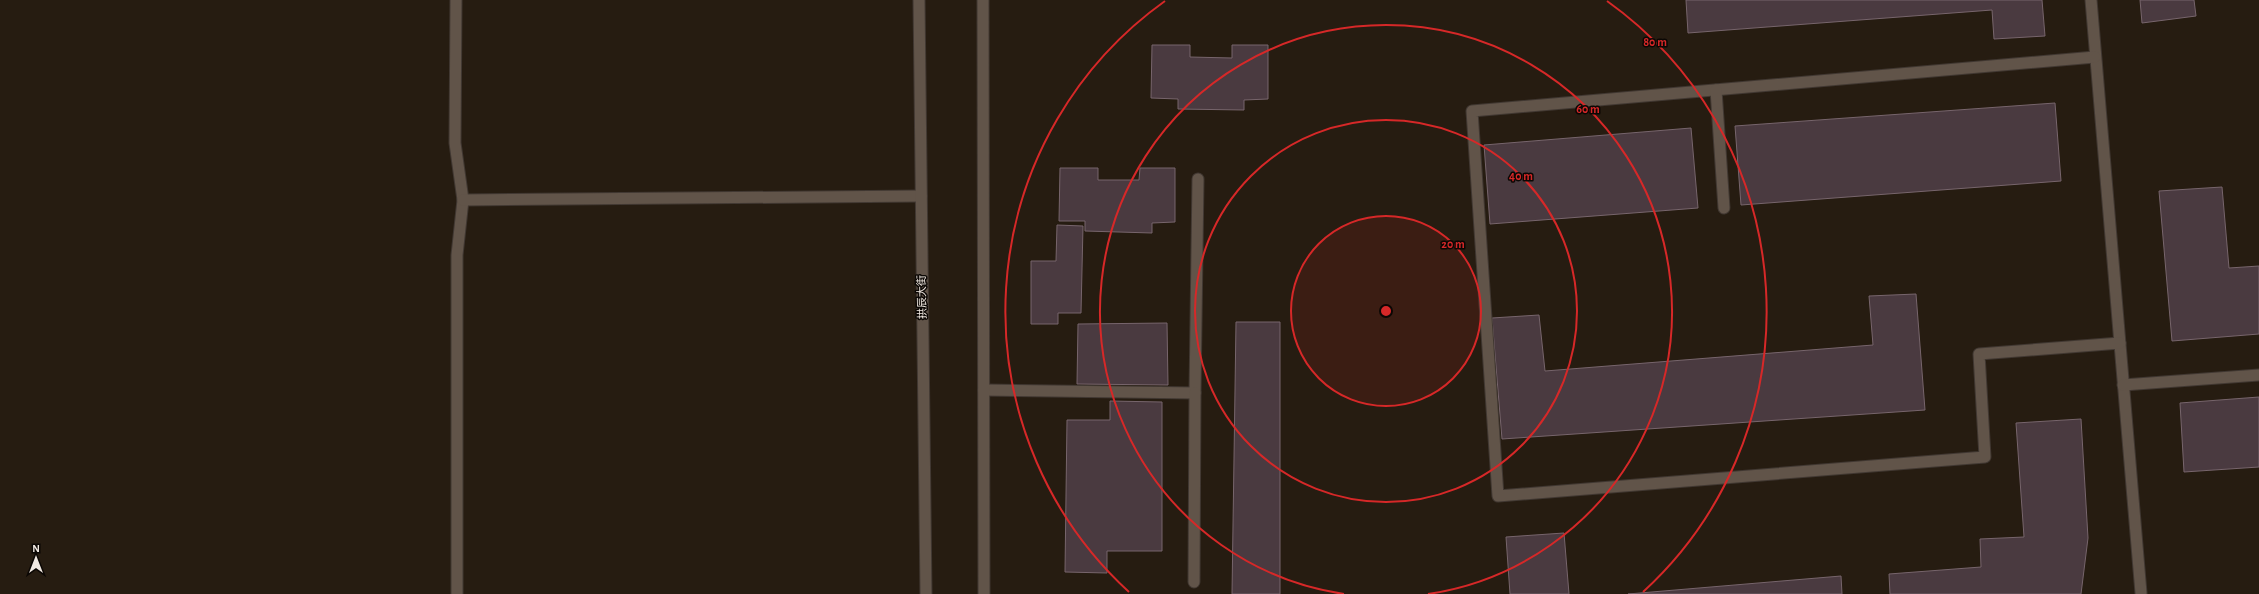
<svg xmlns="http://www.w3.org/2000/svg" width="2259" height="594" font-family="'Alegreya Sans','Noto Sans SC',sans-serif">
<rect width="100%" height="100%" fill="#261c11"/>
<g fill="#4a3a40" stroke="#77656c">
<path d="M 1686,0 L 2042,0 L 2045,36 L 1994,39 L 1992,10 L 1688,33 Z"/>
<path d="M 2140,0 L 2194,0 L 2196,16 L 2142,23 Z"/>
<path d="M 1152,45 L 1190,45 L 1190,57 L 1232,58 L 1232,45 L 1268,45 L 1268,99 L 1244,100 L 1244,110 L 1178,109 L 1178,99 L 1151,98 Z"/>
<path d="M 2055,103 L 2061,181 L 1741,205 L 1735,126 Z"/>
<path d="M 1691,128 L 1698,208 L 1490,224 L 1484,145 Z"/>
<path d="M 1060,168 L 1098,168 L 1098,180 L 1139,180 L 1140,168 L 1175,168 L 1175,222 L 1152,223 L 1152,233 L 1085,231 L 1085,221 L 1059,221 Z"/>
<path d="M 2222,187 L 2229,268 L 2259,266 L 2259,334 L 2172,341 L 2159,191 Z"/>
<path d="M 1057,225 L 1083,226 L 1081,313 L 1058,313 L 1058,324 L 1031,324 L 1031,261 L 1056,261 Z"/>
<path d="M 1916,294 L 1925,410 L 1502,439 L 1492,318 L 1539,315 L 1545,371 L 1873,345 L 1869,296 Z"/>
<path d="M 1236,322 L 1280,322 L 1280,594 L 1232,594 Z"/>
<path d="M 1167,323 L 1168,385 L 1077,384 L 1078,324 Z"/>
<path d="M 2259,397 L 2259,467 L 2184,472 L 2180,403 Z"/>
<path d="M 1110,401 L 1162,402 L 1162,551 L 1107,551 L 1107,573 L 1065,572 L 1067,420 L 1110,420 Z"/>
<path d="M 2081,419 L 2088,538 L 2081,594 L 1890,594 L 1889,574 L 1981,567 L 1980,539 L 2024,537 L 2016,423 Z"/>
<path d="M 1564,533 L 1569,594 L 1510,594 L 1506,537 Z"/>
<path d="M 1841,576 L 1842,594 L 1628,594 Z"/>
</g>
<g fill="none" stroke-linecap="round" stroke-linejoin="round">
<defs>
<g id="minor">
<path d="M 456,0 L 455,143 L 463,200 L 457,255 L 457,594"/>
<path d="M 2091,0 L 2141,593"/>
<path d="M 2095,57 L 1472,111 L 1498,496 L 1985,457 L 1979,354 L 2120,343"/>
<path d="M 1716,90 L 1724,208"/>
<path d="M 463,200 L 921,196"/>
<path d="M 2123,385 L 2259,375"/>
<path d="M 984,390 L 1195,393 L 1198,179"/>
<path d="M 1194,582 L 1195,393"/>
</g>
<g id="tertiary">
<path d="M 919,0 L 926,594"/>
<path d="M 983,0 L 984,594"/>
</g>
</defs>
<use href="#minor" stroke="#413832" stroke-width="13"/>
<use href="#tertiary" stroke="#413832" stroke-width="13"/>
<use href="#minor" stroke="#615449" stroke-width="11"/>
<use href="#tertiary" stroke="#615449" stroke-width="11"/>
</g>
<circle cx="1386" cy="311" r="95" fill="#d62828" fill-opacity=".12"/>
<g fill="none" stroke="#d62828" stroke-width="2">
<circle cx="1386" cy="311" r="95"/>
<circle cx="1386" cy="311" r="191"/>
<path d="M1344 594A286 286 0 1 1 1428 594"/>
<path d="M1129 592A381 381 0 0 1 1165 1M1607 1A381 381 0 0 1 1643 592"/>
</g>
<g text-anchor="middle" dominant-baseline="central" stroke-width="3" stroke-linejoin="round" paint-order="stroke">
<g font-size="11" fill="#f1e9e2" stroke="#0b0704">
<text transform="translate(922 297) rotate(-91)">拱辰大街</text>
</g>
</g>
<circle cx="1386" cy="311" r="6" fill="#d62828" stroke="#0b0704" stroke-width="2"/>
<g font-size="12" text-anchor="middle" font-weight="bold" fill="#d62828" stroke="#0b0704" stroke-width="3" stroke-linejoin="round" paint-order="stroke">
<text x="1655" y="46">80 m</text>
<text x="1588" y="113">60 m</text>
<text x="1521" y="180">40 m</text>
<text x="1453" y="248">20 m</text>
</g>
<g transform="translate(36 558)" stroke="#0b0704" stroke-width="3" paint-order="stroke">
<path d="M0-3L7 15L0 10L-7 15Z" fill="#f1e9e2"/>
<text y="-6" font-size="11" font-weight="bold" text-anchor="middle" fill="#f1e9e2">N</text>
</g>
</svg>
